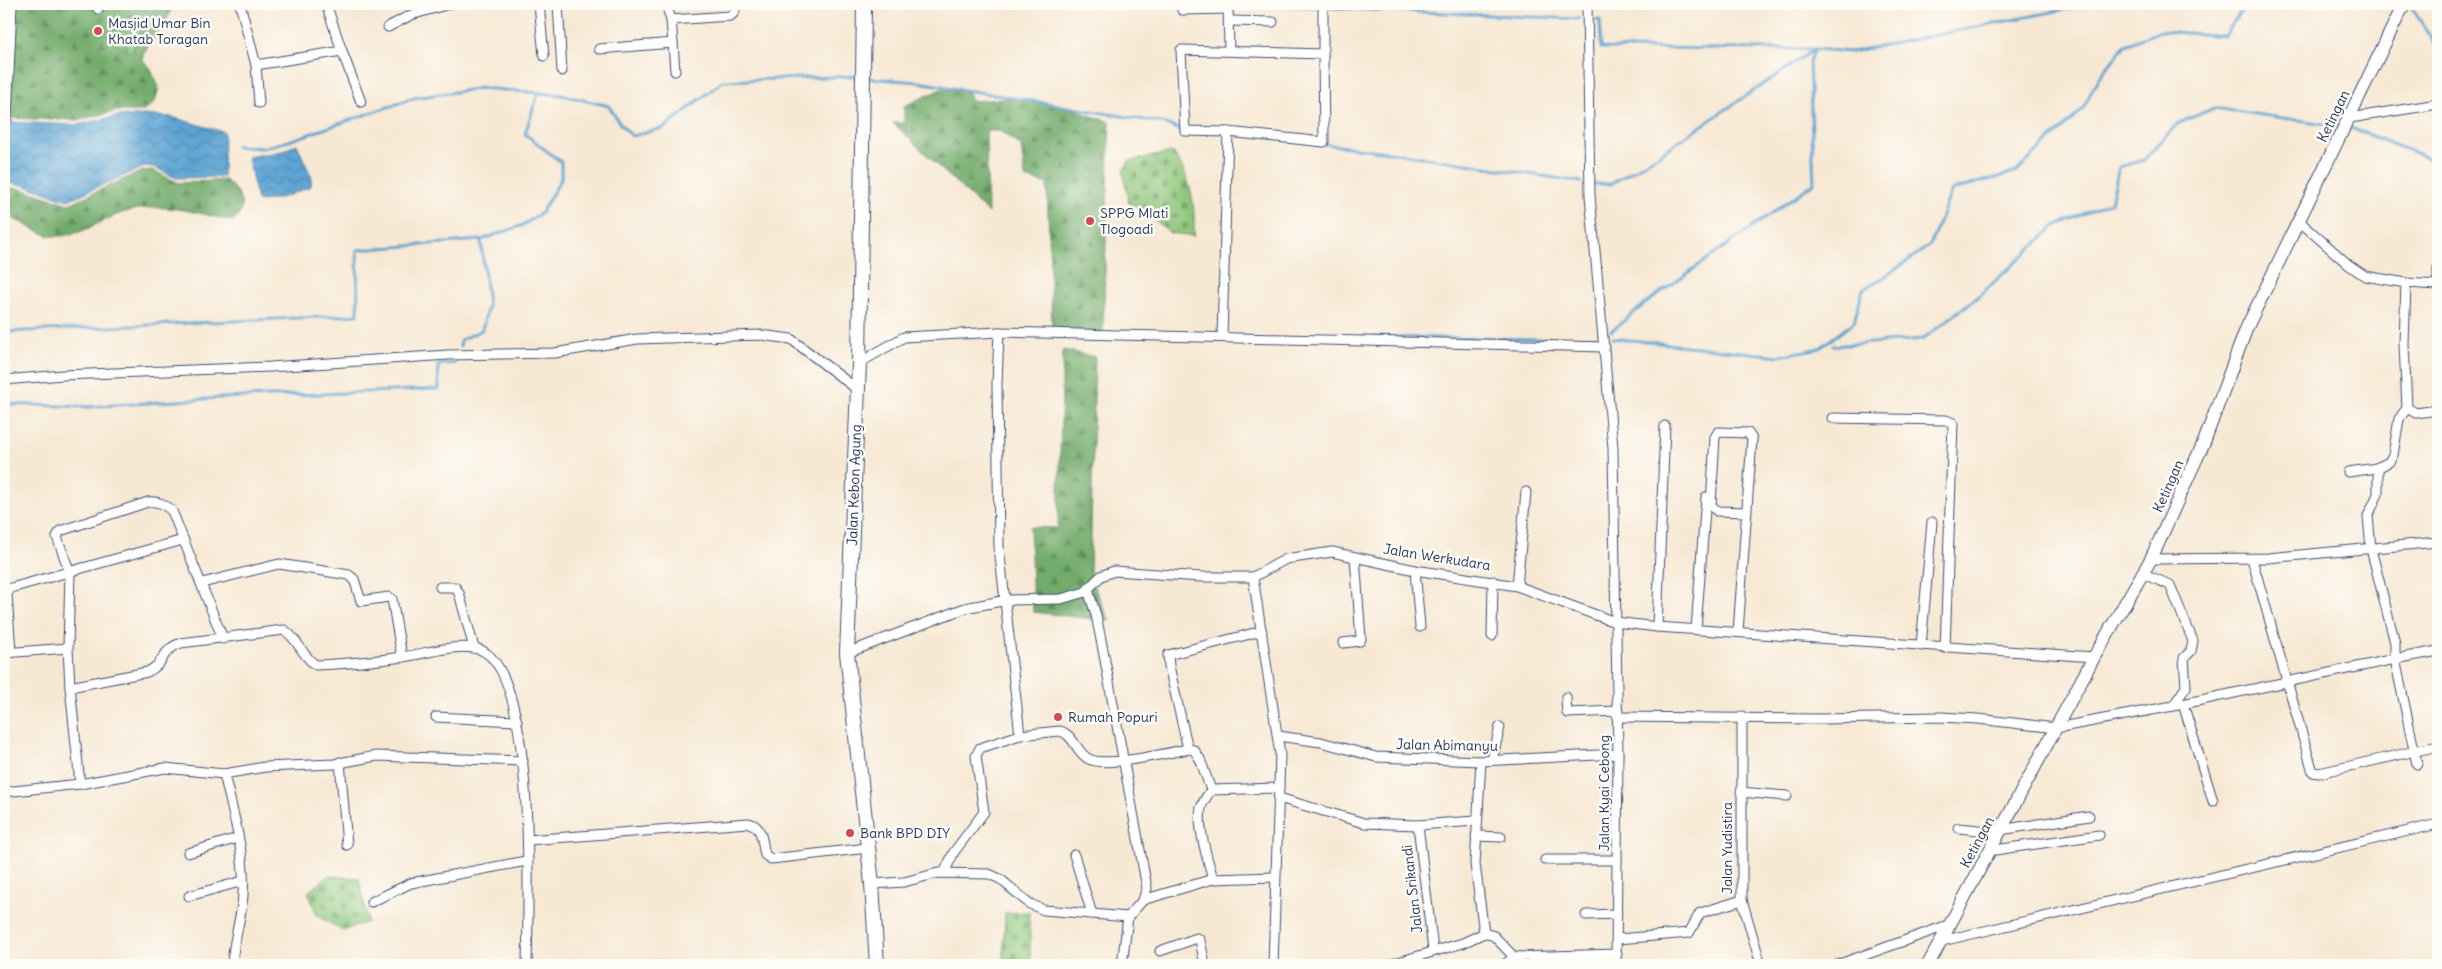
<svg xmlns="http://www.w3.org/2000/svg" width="2442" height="969" font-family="Delius,sans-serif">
<defs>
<pattern id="forest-firs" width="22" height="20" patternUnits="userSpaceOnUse" patternTransform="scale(1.25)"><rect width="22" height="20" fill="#72ab6a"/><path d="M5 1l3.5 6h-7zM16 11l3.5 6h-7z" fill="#5d8c5a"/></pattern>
<pattern id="cemetery-stones" width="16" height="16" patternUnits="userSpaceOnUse" patternTransform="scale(1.25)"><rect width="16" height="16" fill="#8dc67a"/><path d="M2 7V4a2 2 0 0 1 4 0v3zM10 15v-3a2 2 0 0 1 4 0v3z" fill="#72a167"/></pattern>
<pattern id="water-waves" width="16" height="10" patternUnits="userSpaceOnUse" patternTransform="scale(1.25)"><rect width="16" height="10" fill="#5ca3d2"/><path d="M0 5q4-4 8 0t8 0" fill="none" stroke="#4b85ae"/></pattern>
</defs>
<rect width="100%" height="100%" fill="#fdfcf7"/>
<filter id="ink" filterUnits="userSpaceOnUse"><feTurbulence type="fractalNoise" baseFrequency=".02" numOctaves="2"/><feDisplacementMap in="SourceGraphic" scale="10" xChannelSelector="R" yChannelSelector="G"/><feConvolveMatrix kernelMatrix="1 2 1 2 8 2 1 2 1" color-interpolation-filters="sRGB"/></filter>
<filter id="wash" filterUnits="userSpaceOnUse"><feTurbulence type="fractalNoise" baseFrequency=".0096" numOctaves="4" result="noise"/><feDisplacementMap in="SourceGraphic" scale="20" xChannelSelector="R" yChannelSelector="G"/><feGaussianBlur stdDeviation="1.12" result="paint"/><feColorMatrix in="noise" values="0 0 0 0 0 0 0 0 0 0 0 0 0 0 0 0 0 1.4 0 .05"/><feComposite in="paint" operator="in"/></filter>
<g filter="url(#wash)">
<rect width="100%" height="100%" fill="#f7e8d3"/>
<g fill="url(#forest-firs)" stroke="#466d64">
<path d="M 4,4 L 173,4 L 166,22 L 143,54 L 143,60 L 149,66 L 159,87 L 155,102 L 144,111 L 117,111 L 77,120 L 4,118 Z"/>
<path d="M 941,89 L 967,91 L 972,101 L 1019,98 L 1057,104 L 1110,122 L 1103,333 L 1052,329 L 1047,184 L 1025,178 L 1021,146 L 1000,131 L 986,131 L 988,213 L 893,123 L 904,123 L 904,106 Z"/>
<path d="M 152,170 L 179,183 L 226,180 C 238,191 251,210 232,221 C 198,213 164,202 129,211 C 103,217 82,238 53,236 C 41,236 20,219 4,216 L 4,187 L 21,189 L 69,204 L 142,171 Z"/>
<path d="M 1063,350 L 1095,357 L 1090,578 L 1110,621 L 1033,612 L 1030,527 L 1058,528 Z"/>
</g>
<g fill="url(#cemetery-stones)" stroke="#547a6c">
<path d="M 120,30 L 139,36 L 131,52 L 118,45 Z"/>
<path d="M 1173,152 C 1192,181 1195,201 1194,236 L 1170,233 L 1145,211 L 1129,203 L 1123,171 L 1129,161 Z"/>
<path d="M 328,876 L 359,878 L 368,922 L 342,931 L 317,915 L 308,892 Z"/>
<path d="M 1029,912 L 1031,964 L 1003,965 L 1005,913 Z"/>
</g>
<g fill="url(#water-waves)" stroke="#3c6998">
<path d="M 144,115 L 172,117 L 224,132 L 223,177 L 176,178 L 154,167 L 146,166 L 68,200 L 23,185 L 4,182 L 4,122 L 77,125 L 118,116 Z"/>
<path d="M 297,144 L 312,178 L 311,186 C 292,194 278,201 257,201 L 248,157 L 282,151 Z"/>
</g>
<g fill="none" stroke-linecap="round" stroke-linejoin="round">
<g stroke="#5ca3d2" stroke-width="3">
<path d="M 1246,4 L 1315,7"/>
<path d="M 2410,5 L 2438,48"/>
<path d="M 1331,8 L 1579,19"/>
<path d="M 1596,20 L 1600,20 L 1601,48 L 1815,49 L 1809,62 L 1814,183 L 1650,300 L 1611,331"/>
<path d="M 869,78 L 918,82 L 1163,123 L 1181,130"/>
<path d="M 2351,128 L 2438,162"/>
<path d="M 1324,144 L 1396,153 L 1581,182"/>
<path d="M 236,146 L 262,148 L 289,141 L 414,98 L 482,88 L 562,95 L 609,106 L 620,124 L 632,136 L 664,128 L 723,81 L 859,76"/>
<path d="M 1593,184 L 1611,184 L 1660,154 L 1815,49 L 1851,52 L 2092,4"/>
<path d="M 4,332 L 358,315 L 357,250 L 481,240"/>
<path d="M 1356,337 L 1559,339 L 1602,337"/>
<path d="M 1612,338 L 1779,356 L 1820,348 L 1854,322 L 1863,289 L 1883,278 L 1930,245 L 1952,190 L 2016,172 L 2082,110 L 2098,79 L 2125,45 L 2161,31 L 2225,36 L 2245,4"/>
<path d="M 460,346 L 461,340 L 482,330 L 488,306 L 481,240 L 523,225 L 541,213 L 561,179 L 561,162 L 525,134 L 538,93"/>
<path d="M 1833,346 L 1923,339 L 1980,295 L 2055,226 L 2111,202 L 2119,167 L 2144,160 L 2177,124 L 2214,108 L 2339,126"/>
<path d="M 4,404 L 88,407 L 220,398 L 439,389 L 438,365 L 455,363"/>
</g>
</g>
</g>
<g filter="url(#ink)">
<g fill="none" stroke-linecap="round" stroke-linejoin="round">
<defs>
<g id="street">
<path d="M 96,4 L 98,9"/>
<path d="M 240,4 L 256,65 L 342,51 L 326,4"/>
<path d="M 539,4 L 544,56"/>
<path d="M 558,4 L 562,71"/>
<path d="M 666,4 L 671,20 L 730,16 L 734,13 L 737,4"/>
<path d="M 1228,4 L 1229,51"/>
<path d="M 1323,4 L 1323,54"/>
<path d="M 1587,4 L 1590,196 L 1613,448 L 1618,754 L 1616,965"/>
<path d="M 1182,10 L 1228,9"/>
<path d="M 1229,21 L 1273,22"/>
<path d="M 388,27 L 411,15 L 449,4"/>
<path d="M 673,43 L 675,71"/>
<path d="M 599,49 L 673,43 L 671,20"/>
<path d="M 1181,50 L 1323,54 L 1324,142 L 1228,132 L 1185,131 Z"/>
<path d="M 342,51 L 361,102"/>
<path d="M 256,65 L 259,103"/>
<path d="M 7,118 L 12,4"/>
<path d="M 2350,118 L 2438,104"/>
<path d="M 2298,220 L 2349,265 L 2365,276 L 2406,283"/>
<path d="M 2438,285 L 2406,283 L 2404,344 L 2407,408 L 2416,413 L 2438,410"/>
<path d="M 2438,285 L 2438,268"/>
<path d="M 999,332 L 997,384 L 999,547 L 1020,735"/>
<path d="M 1222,337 L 1228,132"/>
<path d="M 859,363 L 904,337 L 999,332 L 1605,347"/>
<path d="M 4,380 L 63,375 L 270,367 L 448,355 L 555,353 L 637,339 L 761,335 L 791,339 L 858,390"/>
<path d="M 1832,418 L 1946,420 L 1953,423 L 1945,648"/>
<path d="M 2348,472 L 2377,468 L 2389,462 L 2393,455 L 2399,419 L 2407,408"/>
<path d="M 2151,559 L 2268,558 L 2438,542"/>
<path d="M 2252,559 L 2313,772 L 2319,773 L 2438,746"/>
<path d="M 1415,570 L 1420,627"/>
<path d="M 2141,573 L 2170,585 L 2193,641 L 2191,651 L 2184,658 L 2186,687 L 2173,706"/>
<path d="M 1253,577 L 1286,559 L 1332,552 L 1415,570 L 1517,586 L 1615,622 L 1657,627 L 2094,657"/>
<path d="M 1253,577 L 1280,754 L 1273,965"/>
<path d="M 202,583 L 279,564 L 349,575 L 354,579 L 361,601 L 389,597 L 392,599 L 402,657"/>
<path d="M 1517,586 L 1526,492"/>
<path d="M 440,587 L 455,587 L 459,593 L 474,648"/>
<path d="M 1657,627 L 1665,426"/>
<path d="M 1696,629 L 1706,497"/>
<path d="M 1738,632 L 1752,439 L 1748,433 L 1718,432 L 1715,437 L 1711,505 L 1717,511 L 1747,512"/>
<path d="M 1492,636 L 1493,581"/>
<path d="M 1343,643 L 1360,641 L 1361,639 L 1355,557"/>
<path d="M 1921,646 L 1932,522"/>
<path d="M 4,653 L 68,648"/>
<path d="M 11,653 L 7,593 L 11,588 L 183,540"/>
<path d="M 847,653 L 965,608 L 1007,600 L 1061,599 L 1085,592 L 1101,576 L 1114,571 L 1201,577 L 1253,577"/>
<path d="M 70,687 L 68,648 L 70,573 L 57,537 L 60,531 L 148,502 C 158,501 164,504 172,511 L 223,639"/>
<path d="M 1566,697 L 1567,713 L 1618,711"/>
<path d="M 2183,704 L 2213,801"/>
<path d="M 1742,716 L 1742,900 L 1761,965"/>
<path d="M 436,717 L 517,721"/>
<path d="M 1618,717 L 1820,719 L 1940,717 L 1978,719 L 2056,728 L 2173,706 L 2395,659 L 2395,643 L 2371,549 L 2368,516 L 2378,494 L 2378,467"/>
<path d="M 1278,736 L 1321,742 L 1376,757 L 1481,761 L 1618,754"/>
<path d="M 1188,749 L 1169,666 L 1168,655 L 1262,631"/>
<path d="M 1492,760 L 1500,727"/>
<path d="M 1481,761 L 1475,864 L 1484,933 L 1494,936 L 1514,957"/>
<path d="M 340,762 L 347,845"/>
<path d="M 2417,764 L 2395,659 L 2438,651"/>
<path d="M 224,774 C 233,814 246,855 243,896 C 241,920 233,942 232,965"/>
<path d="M 80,784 L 70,687 L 147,672 C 167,663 159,651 181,643 L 284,630 C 298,638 302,657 316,665 C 345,664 374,661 403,657 C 423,654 459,643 478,649 C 538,666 528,912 527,965"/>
<path d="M 1211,790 C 1207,796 1203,801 1201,808 C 1197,828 1208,860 1213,879"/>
<path d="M 4,792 L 80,784 L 165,768 L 224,774 L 265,767 L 334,764 L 376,756 L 523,761"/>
<path d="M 1741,792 L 1787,796"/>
<path d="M 1279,798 L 1364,823 L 1418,825 L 1476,821"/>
<path d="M 1418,825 L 1433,950"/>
<path d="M 1958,828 L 1999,832"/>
<path d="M 2000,830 L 2089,816"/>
<path d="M 1476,836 L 1501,837"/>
<path d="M 528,840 L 748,823 C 763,825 762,843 765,855 L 771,859 L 868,848"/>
<path d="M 1988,851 L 2099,835"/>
<path d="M 188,853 L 238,838"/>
<path d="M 1074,855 L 1092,914"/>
<path d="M 1545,860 L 1617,860"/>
<path d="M 944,873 L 954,852 L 984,812 L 976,756 L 980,748 L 1020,735 L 1060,731 C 1074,735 1075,750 1087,758 C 1103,769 1167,753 1188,749 L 1194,750 L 1200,759 L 1211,790 L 1279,788"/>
<path d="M 872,884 L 904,882 L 938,873 L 989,874 L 1000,879 L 1030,904 L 1044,910 L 1128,917 L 1143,900 L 1147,888 L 1104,655 L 1096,615 L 1088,590"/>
<path d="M 189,896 L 243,881"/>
<path d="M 1143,900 L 1213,879 L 1275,877"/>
<path d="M 371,902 L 411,883 L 526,861"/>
<path d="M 1586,915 L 1617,914"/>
<path d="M 1618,939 L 1689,933 L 1700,913 L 1742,900"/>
<path d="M 1942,941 L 2438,824"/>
<path d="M 1160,951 L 1197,938 L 1200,940 L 1205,965"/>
<path d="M 1122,965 L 1128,917"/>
<path d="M 1388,965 L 1463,943 L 1484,933"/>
<path d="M 1504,965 L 1514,957 L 1617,954"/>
<path d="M 1837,965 L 1951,924"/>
</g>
<path id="secondary" d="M 1928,965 L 2094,657 L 2151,559 L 2204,442 L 2247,327 L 2404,4"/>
<path id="primary" d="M 864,4 L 859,363 L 847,653 L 872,884 L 877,965"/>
</defs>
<use href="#street" stroke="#3c4b70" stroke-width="11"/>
<use href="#secondary" stroke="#3c4b70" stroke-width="14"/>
<use href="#primary" stroke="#3c4b70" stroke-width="16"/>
<use href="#street" stroke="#fff" stroke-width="9"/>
<use href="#secondary" stroke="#fff" stroke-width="12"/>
<use href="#primary" stroke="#fff" stroke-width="14"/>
</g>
</g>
<g fill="#d1495b" stroke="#fdfcf7" stroke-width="2">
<circle cx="98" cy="31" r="5"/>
<circle cx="1090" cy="221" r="5"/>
<circle cx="1058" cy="717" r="5"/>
<circle cx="850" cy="833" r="5"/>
</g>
<g text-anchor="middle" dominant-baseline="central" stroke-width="5" stroke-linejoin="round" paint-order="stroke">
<g font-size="14" fill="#1b2f5e" stroke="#fdfcf7" text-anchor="start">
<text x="108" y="23">Masjid Umar Bin<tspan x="108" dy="16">Khatab Toragan</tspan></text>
<text x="1100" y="213">SPPG Mlati<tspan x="1100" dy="16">Tlogoadi</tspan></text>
<text x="1068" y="717">Rumah Popuri</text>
<text x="860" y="833">Bank BPD DIY</text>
</g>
<g font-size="14" fill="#1b2f5e" stroke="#fdfcf7">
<text transform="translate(2333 116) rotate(-64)">Ketingan</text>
<text transform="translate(854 485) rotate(-88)">Jalan Kebon Agung</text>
<text transform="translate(2168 486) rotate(-66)">Ketingan</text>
<text transform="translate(1437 557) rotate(9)">Jalan Werkudara</text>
<text transform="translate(1447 745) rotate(1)">Jalan Abimanyu</text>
<text transform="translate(1604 793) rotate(-90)">Jalan Kyai Cebong</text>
<text transform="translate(1977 842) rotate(-62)">Ketingan</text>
<text transform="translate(1727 848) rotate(-90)">Jalan Yudistira</text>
<text transform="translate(1412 889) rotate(-97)">Jalan Srikandi</text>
</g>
</g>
<rect width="2442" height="969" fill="none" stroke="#fdfcf7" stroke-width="20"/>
</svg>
